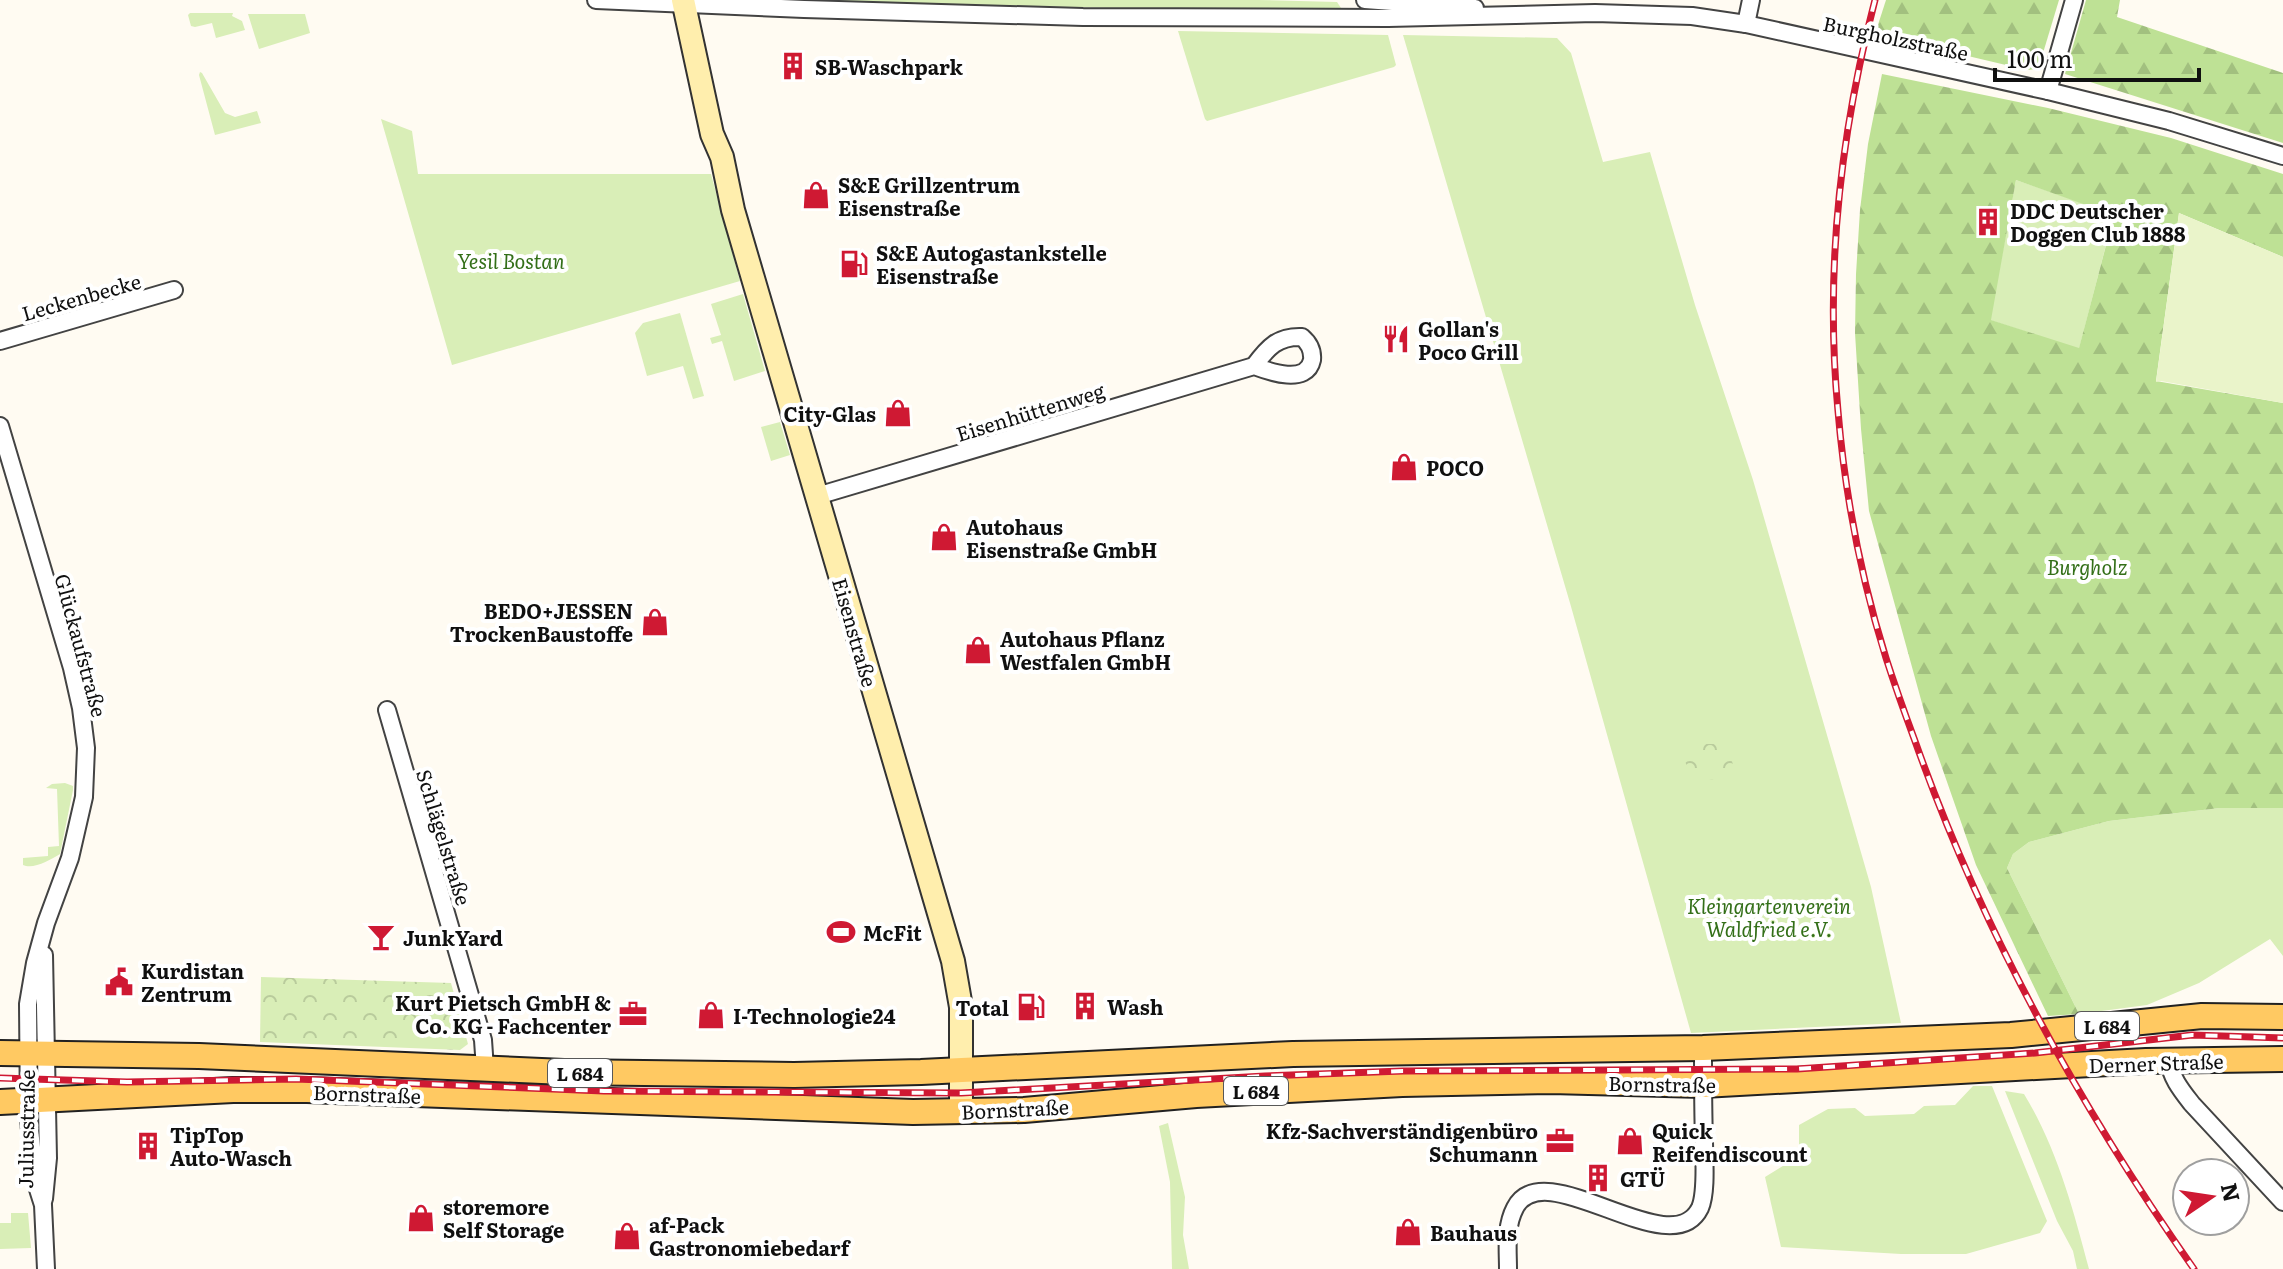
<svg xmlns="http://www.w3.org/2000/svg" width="2283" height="1269" font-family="Literata,serif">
<defs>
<pattern id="forest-firs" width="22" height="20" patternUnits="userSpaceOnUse" patternTransform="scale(2)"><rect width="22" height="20" fill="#bee195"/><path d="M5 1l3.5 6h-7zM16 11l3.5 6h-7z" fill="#a2c07f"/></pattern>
<pattern id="park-crowns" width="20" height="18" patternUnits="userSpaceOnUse" patternTransform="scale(2)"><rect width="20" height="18" fill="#d9eeb7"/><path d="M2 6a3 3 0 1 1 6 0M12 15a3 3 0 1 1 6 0" fill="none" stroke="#b9cb9c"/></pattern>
</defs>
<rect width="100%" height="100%" fill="#fffbf2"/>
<g fill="#d9eeb7">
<path d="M 726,0 L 1258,0 L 1337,2 L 1341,8 L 1340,10 L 1248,11 Z"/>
<path d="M 190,13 L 233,13 L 232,16 L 242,21 L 245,30 L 216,38 L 212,23 L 195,27 L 191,26 L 188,15 Z"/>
<path d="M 248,14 L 305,14 L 310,33 L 259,49 Z"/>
<path d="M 1178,31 L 1388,35 L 1396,65 L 1394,67 L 1207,121 L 1205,119 Z"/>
<path d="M 1403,35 L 1557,38 L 1571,53 L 1603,162 L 1650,152 L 1695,305 L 1753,480 L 1836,766 L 1871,887 L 1901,1023 L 1691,1033 L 1570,603 Z"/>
<path d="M 200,72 L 202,73 L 225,113 L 235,117 L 257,111 L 261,123 L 215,135 L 199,75 Z"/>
<path d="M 381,119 L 412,131 L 418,174 L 711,174 L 740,281 L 452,365 Z"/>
<path d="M 2016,180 L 2114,214 L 2079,349 L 1990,320 Z"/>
<path d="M 743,294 L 765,371 L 734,381 L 722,341 L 712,344 L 710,338 L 721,335 L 711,304 Z"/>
<path d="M 680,313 L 704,396 L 693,399 L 683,366 L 647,376 L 635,333 L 643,323 Z"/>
<path d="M 780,422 L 790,455 L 771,461 L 761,427 Z"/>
<path d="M 65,783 L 73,786 L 73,790 L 60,854 C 50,860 33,870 23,865 L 23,858 L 48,856 L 48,847 L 59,846 L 57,789 L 46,788 L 52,784 Z"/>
<path d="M 2220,808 L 2283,808 L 2283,956 L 2270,939 L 2199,983 L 2147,1005 L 2079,1014 L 2007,868 L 2013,854 L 2029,842 L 2109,821 Z"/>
<path d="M 1973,1086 L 1992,1086 L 2047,1221 L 2040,1233 L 1966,1254 L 1901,1254 L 1781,1247 L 1765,1177 L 1799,1156 L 1799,1125 L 1828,1109 L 1855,1108 L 1865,1116 L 1914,1114 L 1924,1106 L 1955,1105 Z"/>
<path d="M 2005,1091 L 2024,1094 C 2057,1148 2073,1209 2089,1269 L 2077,1269 L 2073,1251 L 2057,1221 Z"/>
<path d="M 1168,1123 L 1185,1197 L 1183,1235 L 1189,1269 L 1172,1269 L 1170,1182 L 1159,1126 Z"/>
<path d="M 11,1213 L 28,1213 L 31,1248 L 0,1249 L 0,1223 L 11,1223 Z"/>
</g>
<g fill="url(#forest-firs)" fill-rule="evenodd">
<path d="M 1886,0 L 2059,0 L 2040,63 L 2036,69 L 2027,70 L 1875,34 Z"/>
<path d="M 2086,0 L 2120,0 L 2117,17 L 2283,73 L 2283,143 L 2065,74 Z"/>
<path d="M 1882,74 L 2048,108 L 2171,138 L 2283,174 L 2283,257 L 2179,213 L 2156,381 L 2283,403 L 2283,808 L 2220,808 L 2109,821 L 2029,842 L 2013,854 L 2007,868 L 2079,1014 L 2048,1016 L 1976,865 L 1931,736 L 1869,511 L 1861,429 L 1855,333 L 1856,274 L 1860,210 L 1868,144 ZM 2016,180 L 2114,215 L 2079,348 L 1991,320 Z"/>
</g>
<g fill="url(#park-crowns)">
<path d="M 1680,744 L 1727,744 L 1738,782 L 1690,777 Z"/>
<path d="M 261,977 L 451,983 L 468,1044 L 460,1050 L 260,1042 Z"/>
</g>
<path fill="#eaf4ca" d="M 2179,213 L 2283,257 L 2283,403 L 2161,381 L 2156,382 Z"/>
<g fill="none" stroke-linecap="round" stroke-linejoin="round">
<defs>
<g id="street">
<path d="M 596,0 L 804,9 L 1083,17 L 1388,18 L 1595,13 L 1692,16 L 1746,24 L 2048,91 L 2169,121 L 2283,156"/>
<path d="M 1365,0 L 1475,8"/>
<path d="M 1746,24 L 1751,0"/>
<path d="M 2048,91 L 2074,0"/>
<path d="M 0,341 L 174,290"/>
<path d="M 0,426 L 72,668 L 81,708 L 86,748 L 84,797 L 70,858 L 46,923 L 35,963 L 28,1004 L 29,1121 L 36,1183 L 43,1205 L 46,1269"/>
<path d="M 817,496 L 1254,366 C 1268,347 1278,336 1302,337 C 1309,343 1313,350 1312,360 C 1307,385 1270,372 1254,366"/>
<path d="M 387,710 L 483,1040 L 485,1069"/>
<path d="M 2169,1061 C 2171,1078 2182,1091 2192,1104 L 2283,1202"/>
<path d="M 44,1199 L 48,1158 L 44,955"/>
<path d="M 1508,1269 C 1508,1249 1505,1227 1515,1208 C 1544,1151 1671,1267 1700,1208 C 1707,1192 1704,1158 1704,1141 C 1703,1110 1703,1079 1703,1048"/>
</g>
<path id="secondary" d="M 683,0 L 712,134 L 722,157 L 733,210 L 953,961 L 961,1007 L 961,1111"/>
<g id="primary">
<path d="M 0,1053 L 199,1056 L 564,1072 L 794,1075 L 921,1072 L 1293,1054 L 1703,1048 L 2011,1035 L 2202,1016 L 2283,1017"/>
<path d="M 0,1102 L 233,1090 L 307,1090 L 913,1112 L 1024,1110 L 1196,1095 L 1402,1084 L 1551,1081 L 1703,1085 L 2146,1061 L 2283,1059"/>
</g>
</defs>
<use href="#street" stroke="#434343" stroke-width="20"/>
<use href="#secondary" stroke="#323232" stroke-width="26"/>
<use href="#primary" stroke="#212121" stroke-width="28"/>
<use href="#street" stroke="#fff" stroke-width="16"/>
<use href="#secondary" stroke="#ffeead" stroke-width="22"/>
<use href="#primary" stroke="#ffc962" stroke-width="24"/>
<defs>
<g id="rail">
<path d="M 1875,0 C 1840,134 1825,273 1838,411 C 1845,495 1861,578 1886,658 C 1895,686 1905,714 1915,741 C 1982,930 2079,1106 2194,1269"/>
<path d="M 0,1078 L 127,1082 L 296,1079 L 604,1091 L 961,1093 L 1265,1076 L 1403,1071 L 1797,1069 L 2035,1053 L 2192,1035 L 2283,1038"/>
</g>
</defs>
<use href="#rail" stroke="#cf1933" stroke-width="7"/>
<use href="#rail" stroke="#fff" stroke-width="4" stroke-dasharray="12" stroke-linecap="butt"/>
</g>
<defs>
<symbol id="building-bare" viewBox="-9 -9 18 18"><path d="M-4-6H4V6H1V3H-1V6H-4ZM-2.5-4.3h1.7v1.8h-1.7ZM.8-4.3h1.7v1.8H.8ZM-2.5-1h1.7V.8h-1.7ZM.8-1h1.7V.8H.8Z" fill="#cf1933" stroke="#fff" stroke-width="2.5" paint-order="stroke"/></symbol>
<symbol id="shop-bare" viewBox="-9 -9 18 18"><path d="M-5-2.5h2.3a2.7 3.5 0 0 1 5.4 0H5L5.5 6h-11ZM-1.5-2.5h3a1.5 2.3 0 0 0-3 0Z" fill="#cf1933" stroke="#fff" stroke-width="2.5" paint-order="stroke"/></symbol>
<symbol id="fuel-bare" viewBox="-9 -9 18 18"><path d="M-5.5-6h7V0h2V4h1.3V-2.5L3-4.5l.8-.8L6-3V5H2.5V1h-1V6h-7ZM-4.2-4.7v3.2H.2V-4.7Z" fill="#cf1933" stroke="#fff" stroke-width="2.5" paint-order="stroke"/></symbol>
<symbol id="restaurant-bare" viewBox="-9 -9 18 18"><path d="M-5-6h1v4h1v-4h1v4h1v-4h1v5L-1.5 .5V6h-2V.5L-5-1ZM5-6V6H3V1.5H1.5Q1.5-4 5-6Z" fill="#cf1933" stroke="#fff" stroke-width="2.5" paint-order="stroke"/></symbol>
<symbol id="stadium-bare" viewBox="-9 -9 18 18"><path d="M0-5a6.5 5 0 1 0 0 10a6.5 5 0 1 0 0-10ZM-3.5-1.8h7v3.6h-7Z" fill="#cf1933" stroke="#fff" stroke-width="2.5" paint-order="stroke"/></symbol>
<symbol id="bar-bare" viewBox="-9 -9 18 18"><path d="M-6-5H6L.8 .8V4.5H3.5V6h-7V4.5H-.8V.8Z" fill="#cf1933" stroke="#fff" stroke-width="2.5" paint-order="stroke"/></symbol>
<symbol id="civic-bare" viewBox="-9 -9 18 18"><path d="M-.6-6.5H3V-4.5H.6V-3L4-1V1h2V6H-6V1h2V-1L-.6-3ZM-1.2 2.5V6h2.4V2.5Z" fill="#cf1933" stroke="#fff" stroke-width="2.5" paint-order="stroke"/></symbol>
<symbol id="office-bare" viewBox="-9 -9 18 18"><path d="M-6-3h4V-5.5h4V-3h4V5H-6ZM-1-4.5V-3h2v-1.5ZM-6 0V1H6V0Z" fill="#cf1933" stroke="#fff" stroke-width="2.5" paint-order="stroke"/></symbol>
</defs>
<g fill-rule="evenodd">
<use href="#building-bare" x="773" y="46" width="40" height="40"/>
<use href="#shop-bare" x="796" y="175" width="40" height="40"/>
<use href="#building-bare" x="1968" y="202" width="40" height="40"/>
<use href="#fuel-bare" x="834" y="244" width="40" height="40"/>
<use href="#restaurant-bare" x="1376" y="319" width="40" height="40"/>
<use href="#shop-bare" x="878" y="393" width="40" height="40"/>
<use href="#shop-bare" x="1384" y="447" width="40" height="40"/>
<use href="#shop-bare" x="924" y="517" width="40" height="40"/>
<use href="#shop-bare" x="635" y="602" width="40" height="40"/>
<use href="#shop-bare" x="958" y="630" width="40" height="40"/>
<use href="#stadium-bare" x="821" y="912" width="40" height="40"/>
<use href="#bar-bare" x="361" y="917" width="40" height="40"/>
<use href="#civic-bare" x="99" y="962" width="40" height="40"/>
<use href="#building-bare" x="1065" y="986" width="40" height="40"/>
<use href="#fuel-bare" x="1011" y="987" width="40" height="40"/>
<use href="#office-bare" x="613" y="994" width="40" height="40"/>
<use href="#shop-bare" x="691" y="995" width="40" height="40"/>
<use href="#office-bare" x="1540" y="1121" width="40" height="40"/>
<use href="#shop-bare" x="1610" y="1121" width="40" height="40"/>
<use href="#building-bare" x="128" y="1126" width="40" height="40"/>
<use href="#building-bare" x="1578" y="1158" width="40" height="40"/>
<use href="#shop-bare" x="401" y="1198" width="40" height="40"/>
<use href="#shop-bare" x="1388" y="1212" width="40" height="40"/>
<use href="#shop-bare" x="607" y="1216" width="40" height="40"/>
</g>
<g text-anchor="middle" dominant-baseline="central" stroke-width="8" stroke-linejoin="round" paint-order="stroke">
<g fill="#fff" stroke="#585858" stroke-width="2">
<rect x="2075" y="1012" width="64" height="28" rx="6"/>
<rect x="548" y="1059" width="64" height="28" rx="6"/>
<rect x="1224" y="1077" width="64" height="28" rx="6"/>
</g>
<g font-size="18" font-weight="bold" fill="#101010">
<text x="2107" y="1026">L 684</text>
<text x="580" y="1073">L 684</text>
<text x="1256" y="1091">L 684</text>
</g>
<g font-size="20" fill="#101010" stroke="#fff">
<text transform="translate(1896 37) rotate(12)">Burgholzstraße</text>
<text transform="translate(81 296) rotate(-16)">Leckenbecke</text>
<text transform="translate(1030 411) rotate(-17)">Eisenhüttenweg</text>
<text transform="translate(856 632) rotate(74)">Eisenstraße</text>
<text transform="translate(82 645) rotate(75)">Glückaufstraße</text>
<text transform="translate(445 837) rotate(73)">Schlägelstraße</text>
<text transform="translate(2156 1062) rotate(-2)">Derner Straße</text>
<text transform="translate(1662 1083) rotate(1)">Bornstraße</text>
<text transform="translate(367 1093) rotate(2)">Bornstraße</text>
<text transform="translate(1015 1108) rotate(-3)">Bornstraße</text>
<text transform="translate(25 1129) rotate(-89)">Juliusstraße</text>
</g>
<g font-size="20" font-weight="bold" fill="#101010" stroke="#fff" text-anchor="start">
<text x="815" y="66">SB-Waschpark</text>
<text x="838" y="184">S&amp;E Grillzentrum<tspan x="838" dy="23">Eisenstraße</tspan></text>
<text x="2010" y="210">DDC Deutscher<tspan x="2010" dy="23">Doggen Club 1888</tspan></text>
<text x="876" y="252">S&amp;E Autogastankstelle<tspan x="876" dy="23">Eisenstraße</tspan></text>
<text x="1418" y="328">Gollan's<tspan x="1418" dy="23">Poco Grill</tspan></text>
<text x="876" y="413" text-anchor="end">City-Glas</text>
<text x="1426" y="467">POCO</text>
<text x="966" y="526">Autohaus<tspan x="966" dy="23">Eisenstraße GmbH</tspan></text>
<text x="633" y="610" text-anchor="end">BEDO+JESSEN<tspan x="633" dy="23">TrockenBaustoffe</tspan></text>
<text x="1000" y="638">Autohaus Pflanz<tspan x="1000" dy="23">Westfalen GmbH</tspan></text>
<text x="863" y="932">McFit</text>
<text x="403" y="937">JunkYard</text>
<text x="141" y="970">Kurdistan<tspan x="141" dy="23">Zentrum</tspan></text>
<text x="611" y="1002" text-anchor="end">Kurt Pietsch GmbH &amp;<tspan x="611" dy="23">Co. KG - Fachcenter</tspan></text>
<text x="1107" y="1006">Wash</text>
<text x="1009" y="1007" text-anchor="end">Total</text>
<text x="733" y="1015">I-Technologie24</text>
<text x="1538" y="1130" text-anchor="end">Kfz-Sachverständigenbüro<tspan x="1538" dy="23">Schumann</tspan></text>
<text x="1652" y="1130">Quick<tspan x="1652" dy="23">Reifendiscount</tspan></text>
<text x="170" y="1134">TipTop<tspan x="170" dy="23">Auto-Wasch</tspan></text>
<text x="1620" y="1178">GTÜ</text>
<text x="443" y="1206">storemore<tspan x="443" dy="23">Self Storage</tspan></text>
<text x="649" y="1224">af-Pack<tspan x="649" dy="23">Gastronomiebedarf</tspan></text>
<text x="1430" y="1232">Bauhaus</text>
</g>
<g font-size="20" font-style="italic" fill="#336f18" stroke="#fff">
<text x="511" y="260">Yesil Bostan</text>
<text x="2087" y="566">Burgholz</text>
<text x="1769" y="905">Kleingartenverein<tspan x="1769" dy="23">Waldfried e.V.</tspan></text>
</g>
</g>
<g transform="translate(2211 1197) rotate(77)"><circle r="38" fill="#ffffff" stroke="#9f9f9f" stroke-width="2"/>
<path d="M0-6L14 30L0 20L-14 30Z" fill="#cf1933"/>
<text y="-12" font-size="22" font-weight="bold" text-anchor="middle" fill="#101010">N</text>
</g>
<path d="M1995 68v12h204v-12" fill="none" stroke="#101010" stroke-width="4"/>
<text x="2007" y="68" font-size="24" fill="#101010" stroke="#ffffff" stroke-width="6" paint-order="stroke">100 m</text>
</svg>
